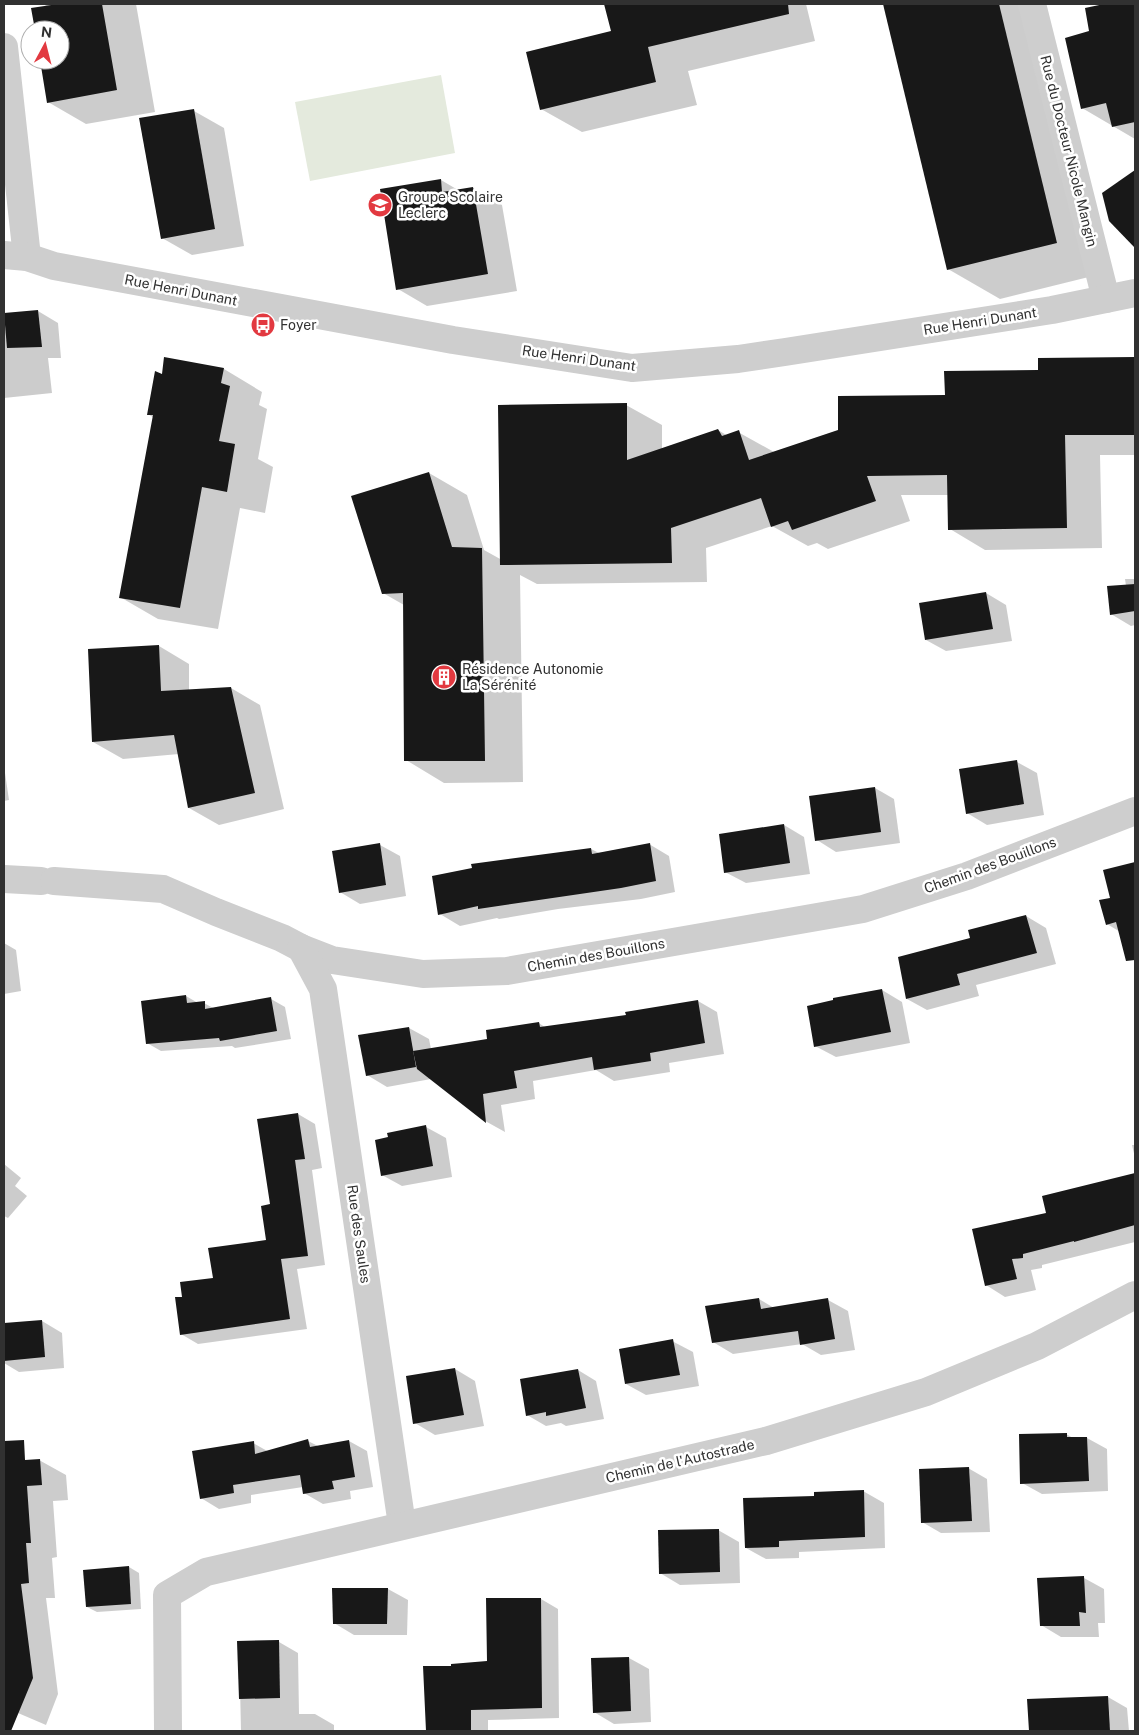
<svg xmlns="http://www.w3.org/2000/svg" width="1139" height="1735" font-family="'Public Sans',sans-serif">
<rect width="100%" height="100%" fill="#fff"/>
<path fill="#e4eadd" d="M 441,75 L 455,153 L 310,181 L 295,102 Z"/>
<g fill="#0003">
<path d="M 45,4 L 136,4 L 155,112 L 86,124 L 48,102 L 41,60 L 60,60 L 60,30 L 36,30 L 46,7 Z"/>
<path d="M 605,4 L 806,4 L 815,41 L 688,71 L 697,105 L 582,132 L 541,109 L 612,32 Z"/>
<path d="M 884,4 L 1043,4 L 1109,272 L 1000,299 L 948,269 Z"/>
<path d="M 1110,4 L 1135,4 L 1135,139 L 1082,108 L 1091,32 L 1086,9 Z"/>
<path d="M 194,111 L 224,128 L 244,246 L 192,255 L 162,238 Z"/>
<path d="M 1135,172 L 1135,246 L 1111,220 L 1104,193 Z"/>
<path d="M 441,180 L 458,190 L 473,188 L 502,205 L 517,291 L 427,306 L 398,289 Z"/>
<path d="M 38,311 L 58,323 L 61,358 L 48,358 L 52,393 L 4,398 L 4,314 Z"/>
<path d="M 1135,358 L 1135,455 L 1100,455 L 1102,548 L 985,550 L 950,529 L 949,495 L 901,495 L 910,521 L 828,549 L 817,543 L 808,546 L 772,526 L 706,548 L 707,582 L 537,584 L 520,575 L 523,782 L 444,783 L 406,760 L 404,605 L 383,593 L 429,473 L 467,495 L 484,550 L 502,560 L 626,405 L 662,425 L 662,449 L 718,430 L 728,436 L 738,432 L 774,452 L 947,396 L 1039,371 L 1039,360 Z"/>
<path d="M 165,359 L 224,369 L 262,392 L 259,405 L 267,409 L 258,459 L 273,467 L 265,513 L 240,508 L 218,629 L 158,619 L 120,597 L 154,418 L 148,414 L 163,375 Z"/>
<path d="M 1125,579 L 1135,579 L 1135,625 L 1131,626 L 1111,614 L 1126,586 Z"/>
<path d="M 986,593 L 1006,605 L 1012,641 L 946,651 L 926,640 Z"/>
<path d="M 159,646 L 189,664 L 189,691 L 231,688 L 260,705 L 284,809 L 219,825 L 189,808 L 179,754 L 123,759 L 93,742 Z"/>
<path d="M 1017,762 L 1037,773 L 1044,815 L 987,825 L 967,813 Z"/>
<path d="M 4,766 L 9,800 L 4,801 Z"/>
<path d="M 875,788 L 894,799 L 900,843 L 836,852 L 817,840 Z"/>
<path d="M 784,825 L 804,837 L 810,874 L 746,883 L 725,872 Z"/>
<path d="M 649,844 L 669,856 L 675,892 L 641,899 L 558,909 L 499,919 L 497,918 L 460,926 L 440,914 L 591,849 L 599,853 Z"/>
<path d="M 380,845 L 400,856 L 406,896 L 360,904 L 340,892 Z"/>
<path d="M 1133,864 L 1135,865 L 1135,934 L 1127,936 L 1107,924 L 1111,898 Z"/>
<path d="M 1026,916 L 1046,928 L 1056,964 L 976,985 L 979,996 L 927,1010 L 907,999 L 971,939 Z"/>
<path d="M 4,943 L 16,950 L 21,991 L 4,994 Z"/>
<path d="M 882,990 L 902,1002 L 910,1043 L 836,1057 L 815,1046 L 835,1001 Z"/>
<path d="M 186,996 L 198,1003 L 204,1003 L 215,1009 L 271,999 L 285,1007 L 291,1039 L 235,1048 L 232,1046 L 161,1051 L 147,1043 L 142,1002 Z"/>
<path d="M 698,1001 L 717,1012 L 724,1054 L 669,1063 L 670,1072 L 614,1081 L 596,1070 L 533,1081 L 535,1099 L 501,1105 L 505,1132 L 487,1122 L 431,1079 L 387,1087 L 367,1075 L 409,1028 L 429,1039 L 431,1049 L 488,1040 L 539,1023 L 546,1028 L 627,1016 Z"/>
<path d="M 298,1114 L 315,1124 L 322,1168 L 312,1170 L 325,1265 L 297,1269 L 307,1329 L 198,1344 L 181,1334 L 183,1298 L 214,1279 L 267,1241 L 272,1205 Z"/>
<path d="M 426,1127 L 446,1138 L 452,1177 L 402,1186 L 382,1175 Z"/>
<path d="M 1132,1145 L 1135,1145 L 1135,1158 Z"/>
<path d="M 4,1164 L 21,1178 L 15,1186 L 27,1196 L 8,1218 L 4,1216 Z"/>
<path d="M 1135,1174 L 1135,1242 L 1042,1265 L 1042,1268 L 1031,1270 L 1036,1290 L 1005,1297 L 986,1285 L 1048,1214 L 1043,1197 Z"/>
<path d="M 759,1299 L 774,1308 L 828,1300 L 848,1311 L 855,1350 L 821,1355 L 802,1344 L 733,1354 L 713,1342 Z"/>
<path d="M 42,1321 L 62,1333 L 64,1368 L 19,1372 L 4,1363 L 4,1324 Z"/>
<path d="M 672,1341 L 693,1352 L 699,1386 L 646,1395 L 626,1384 Z"/>
<path d="M 455,1369 L 475,1381 L 484,1426 L 435,1435 L 415,1423 Z"/>
<path d="M 578,1370 L 596,1381 L 604,1419 L 566,1426 L 561,1423 L 546,1426 L 527,1415 Z"/>
<path d="M 1066,1434 L 1073,1438 L 1087,1438 L 1107,1449 L 1108,1491 L 1042,1494 L 1022,1483 Z"/>
<path d="M 308,1441 L 318,1446 L 349,1441 L 367,1451 L 373,1487 L 350,1491 L 351,1499 L 323,1504 L 304,1493 L 303,1487 L 251,1495 L 251,1503 L 219,1509 L 201,1498 L 253,1443 L 269,1452 Z"/>
<path d="M 39,1460 L 66,1475 L 68,1500 L 53,1501 L 57,1557 L 52,1558 L 55,1598 L 46,1598 L 58,1694 L 46,1725 L 4,1707 L 4,1463 Z"/>
<path d="M 968,1468 L 987,1479 L 990,1532 L 941,1533 L 922,1522 Z"/>
<path d="M 863,1491 L 884,1503 L 885,1548 L 799,1552 L 799,1558 L 766,1559 L 746,1548 L 816,1498 Z"/>
<path d="M 718,1530 L 739,1542 L 740,1583 L 680,1585 L 660,1573 Z"/>
<path d="M 129,1567 L 139,1573 L 141,1609 L 97,1612 L 87,1607 Z"/>
<path d="M 1084,1578 L 1104,1589 L 1105,1623 L 1098,1623 L 1099,1637 L 1061,1637 L 1041,1625 L 1038,1579 Z"/>
<path d="M 388,1589 L 408,1600 L 407,1635 L 354,1635 L 334,1623 Z"/>
<path d="M 541,1599 L 558,1609 L 559,1718 L 488,1720 L 488,1731 L 427,1731 L 425,1668 L 453,1668 L 488,1663 Z"/>
<path d="M 239,1642 L 279,1642 L 298,1653 L 299,1714 L 315,1714 L 334,1725 L 334,1731 L 241,1731 Z"/>
<path d="M 629,1658 L 649,1669 L 651,1722 L 614,1724 L 594,1712 Z"/>
<path d="M 1108,1697 L 1127,1708 L 1129,1731 L 1030,1731 L 1028,1700 Z"/>
</g>
<g fill="#181818">
<path d="M 58,4 L 102,4 L 117,90 L 47,103 L 40,60 L 60,60 L 60,30 L 35,30 L 31,8 Z"/>
<path d="M 604,4 L 788,4 L 789,14 L 648,47 L 656,82 L 540,110 L 526,52 L 611,31 Z"/>
<path d="M 883,4 L 999,4 L 1057,243 L 947,270 Z"/>
<path d="M 1104,4 L 1135,4 L 1135,122 L 1112,127 L 1106,103 L 1081,109 L 1065,38 L 1089,31 L 1085,8 Z"/>
<path d="M 194,109 L 215,229 L 161,239 L 139,118 Z"/>
<path d="M 1135,170 L 1135,248 L 1109,221 L 1102,193 Z"/>
<path d="M 441,179 L 442,192 L 473,187 L 488,274 L 396,290 L 380,189 Z"/>
<path d="M 38,310 L 42,347 L 7,348 L 4,313 Z"/>
<path d="M 164,357 L 224,368 L 221,383 L 230,386 L 219,441 L 235,444 L 227,492 L 202,487 L 180,608 L 119,598 L 153,415 L 147,415 L 155,371 L 162,374 Z"/>
<path d="M 1135,357 L 1135,435 L 1065,435 L 1067,528 L 948,530 L 947,475 L 867,476 L 876,501 L 792,530 L 788,521 L 771,527 L 761,498 L 671,528 L 672,563 L 500,565 L 498,405 L 627,403 L 627,460 L 718,429 L 722,436 L 739,430 L 749,460 L 838,430 L 838,396 L 945,395 L 944,371 L 1038,370 L 1038,358 Z"/>
<path d="M 429,472 L 452,547 L 482,548 L 485,761 L 404,761 L 403,593 L 382,594 L 351,496 Z"/>
<path d="M 1135,584 L 1135,611 L 1110,615 L 1107,586 Z"/>
<path d="M 986,592 L 993,629 L 925,640 L 919,603 Z"/>
<path d="M 159,645 L 161,691 L 231,687 L 255,793 L 188,808 L 174,735 L 92,742 L 88,649 Z"/>
<path d="M 1017,760 L 1024,804 L 966,814 L 959,769 Z"/>
<path d="M 875,787 L 881,832 L 815,841 L 809,796 Z"/>
<path d="M 784,824 L 790,863 L 724,873 L 719,834 Z"/>
<path d="M 380,843 L 386,885 L 339,893 L 332,851 Z"/>
<path d="M 650,843 L 656,881 L 621,888 L 478,909 L 478,906 L 438,915 L 432,876 L 472,868 L 471,864 L 591,848 L 592,854 Z"/>
<path d="M 1135,862 L 1135,960 L 1126,961 L 1116,922 L 1106,925 L 1099,900 L 1110,898 L 1103,870 Z"/>
<path d="M 1026,915 L 1037,953 L 957,974 L 960,985 L 906,999 L 898,957 L 970,938 L 968,930 Z"/>
<path d="M 882,989 L 891,1032 L 814,1047 L 807,1006 L 833,1000 L 833,998 Z"/>
<path d="M 186,995 L 187,1003 L 205,1001 L 205,1009 L 271,997 L 277,1031 L 220,1041 L 219,1038 L 146,1044 L 141,1001 Z"/>
<path d="M 698,1000 L 705,1043 L 650,1053 L 651,1061 L 594,1070 L 592,1057 L 514,1071 L 517,1088 L 483,1094 L 486,1123 L 417,1069 L 413,1051 L 487,1039 L 486,1030 L 539,1022 L 540,1027 L 626,1015 L 625,1012 Z"/>
<path d="M 409,1027 L 416,1067 L 366,1076 L 358,1035 Z"/>
<path d="M 298,1113 L 305,1159 L 295,1160 L 308,1256 L 281,1259 L 290,1319 L 180,1335 L 175,1297 L 182,1297 L 180,1282 L 213,1278 L 208,1248 L 266,1240 L 261,1206 L 270,1204 L 257,1119 Z"/>
<path d="M 426,1125 L 433,1166 L 381,1176 L 375,1140 L 388,1137 L 387,1133 Z"/>
<path d="M 1135,1173 L 1135,1225 L 1074,1242 L 1074,1241 L 1023,1254 L 1023,1258 L 1012,1259 L 1017,1279 L 985,1286 L 972,1229 L 1046,1213 L 1042,1196 Z"/>
<path d="M 759,1298 L 761,1309 L 828,1298 L 835,1339 L 800,1345 L 798,1331 L 712,1343 L 705,1306 Z"/>
<path d="M 42,1320 L 45,1357 L 4,1361 L 4,1323 Z"/>
<path d="M 673,1339 L 680,1375 L 625,1384 L 619,1349 Z"/>
<path d="M 455,1368 L 464,1415 L 413,1424 L 406,1376 Z"/>
<path d="M 578,1369 L 586,1408 L 546,1416 L 546,1412 L 526,1416 L 520,1379 Z"/>
<path d="M 1067,1433 L 1067,1437 L 1087,1437 L 1089,1481 L 1020,1484 L 1019,1434 Z"/>
<path d="M 308,1439 L 310,1447 L 349,1440 L 355,1477 L 332,1481 L 334,1489 L 303,1494 L 300,1475 L 233,1485 L 234,1493 L 200,1499 L 192,1451 L 254,1441 L 255,1454 Z"/>
<path d="M 24,1440 L 25,1460 L 40,1459 L 42,1485 L 27,1486 L 31,1543 L 26,1543 L 29,1583 L 21,1584 L 33,1678 L 11,1731 L 4,1731 L 4,1441 Z"/>
<path d="M 969,1467 L 972,1521 L 921,1523 L 919,1469 Z"/>
<path d="M 864,1490 L 865,1537 L 779,1541 L 779,1547 L 745,1548 L 743,1498 L 814,1496 L 814,1492 Z"/>
<path d="M 719,1529 L 720,1572 L 659,1574 L 658,1530 Z"/>
<path d="M 129,1566 L 131,1604 L 86,1607 L 83,1570 Z"/>
<path d="M 1084,1576 L 1086,1613 L 1079,1612 L 1080,1626 L 1040,1626 L 1037,1578 Z"/>
<path d="M 332,1588 L 388,1588 L 387,1624 L 333,1624 Z"/>
<path d="M 486,1598 L 541,1598 L 542,1708 L 471,1710 L 471,1731 L 426,1731 L 423,1666 L 451,1666 L 451,1664 L 487,1661 Z"/>
<path d="M 279,1640 L 280,1698 L 239,1699 L 237,1641 Z"/>
<path d="M 629,1657 L 631,1711 L 593,1713 L 591,1658 Z"/>
<path d="M 1108,1696 L 1110,1731 L 1029,1731 L 1027,1699 Z"/>
</g>
<g fill="none" stroke-linecap="round" stroke-linejoin="round">
<g stroke="#cecece" stroke-width="28">
<path d="M 1032,4 L 1106,299"/>
<path d="M 4,47 L 27,257"/>
<path d="M 4,255 L 27,257 L 54,266 L 453,340 L 632,368 L 738,359 L 785,352 L 1052,310 L 1135,293"/>
<path d="M 4,879 L 41,881"/>
<path d="M 54,881 L 163,889 L 216,912 L 282,938 L 301,948 L 332,960 L 423,974 L 507,971 L 863,909 L 967,876 L 1135,811"/>
<path d="M 301,948 L 323,989 L 402,1525"/>
<path d="M 168,1731 L 167,1595 L 206,1572 L 766,1441 L 926,1392 L 1037,1346 L 1135,1295"/>
</g>
</g>
<defs>
<symbol id="school-disc" viewBox="-11 -11 22 22"><circle r="9.5" fill="#e23940" stroke="#fff"/><path d="M0-5L7-2L0 1L-7-2ZM-4 1L0 2.5L4 1V4Q0 6-4 4Z" fill="#fff"/></symbol>
<symbol id="bus-disc" viewBox="-11 -11 22 22"><circle r="9.5" fill="#e23940" stroke="#fff"/><path d="M-5-6H5V4H4V6H2V4H-2V6H-4V4H-5ZM-3.5-4V0h7V-4ZM-3.5 1.2v1.5H-2V1.2ZM2 1.2v1.5H3.5V1.2Z" fill="#fff"/></symbol>
<symbol id="building-disc" viewBox="-11 -11 22 22"><circle r="9.5" fill="#e23940" stroke="#fff"/><path d="M-4-6H4V6H1V3H-1V6H-4ZM-2.5-4.3h1.7v1.8h-1.7ZM.8-4.3h1.7v1.8H.8ZM-2.5-1h1.7V.8h-1.7ZM.8-1h1.7V.8H.8Z" fill="#fff"/></symbol>
</defs>
<g fill-rule="evenodd">
<use href="#school-disc" x="366" y="191" width="28" height="28"/>
<use href="#bus-disc" x="249" y="311" width="28" height="28"/>
<use href="#building-disc" x="430" y="663" width="28" height="28"/>
</g>
<g text-anchor="middle" dominant-baseline="central" stroke-width="5" stroke-linejoin="round" paint-order="stroke">
<g font-size="14" fill="#313131" stroke="#fff">
<text transform="translate(1069 151) rotate(76)">Rue du Docteur Nicole Mangin</text>
<text transform="translate(181 290) rotate(11)">Rue Henri Dunant</text>
<text transform="translate(980 321) rotate(-9)">Rue Henri Dunant</text>
<text transform="translate(579 358) rotate(8)">Rue Henri Dunant</text>
<text transform="translate(990 865) rotate(-20)">Chemin des Bouillons</text>
<text transform="translate(596 955) rotate(-10)">Chemin des Bouillons</text>
<text transform="translate(359 1234) rotate(82)">Rue des Saules</text>
<text transform="translate(680 1461) rotate(-13)">Chemin de l'Autostrade</text>
</g>
<g font-size="14" fill="#313131" stroke="#fff" text-anchor="start">
<text x="398" y="197">Groupe Scolaire<tspan x="398" dy="16">Leclerc</tspan></text>
<text x="280" y="325">Foyer</text>
<text x="462" y="669">Résidence Autonomie<tspan x="462" dy="16">La Sérénité</tspan></text>
</g>
</g>
<rect width="1139" height="1735" fill="none" stroke="#313131" stroke-width="10"/>
<g transform="translate(45 45) rotate(7)"><circle r="24" fill="#ffffff" stroke="#adadad"/>
<path d="M0-4L9 19L0 12L-9 19Z" fill="#e23940"/>
<text y="-8" font-size="14" font-weight="bold" text-anchor="middle" fill="#313131">N</text>
</g>
</svg>
